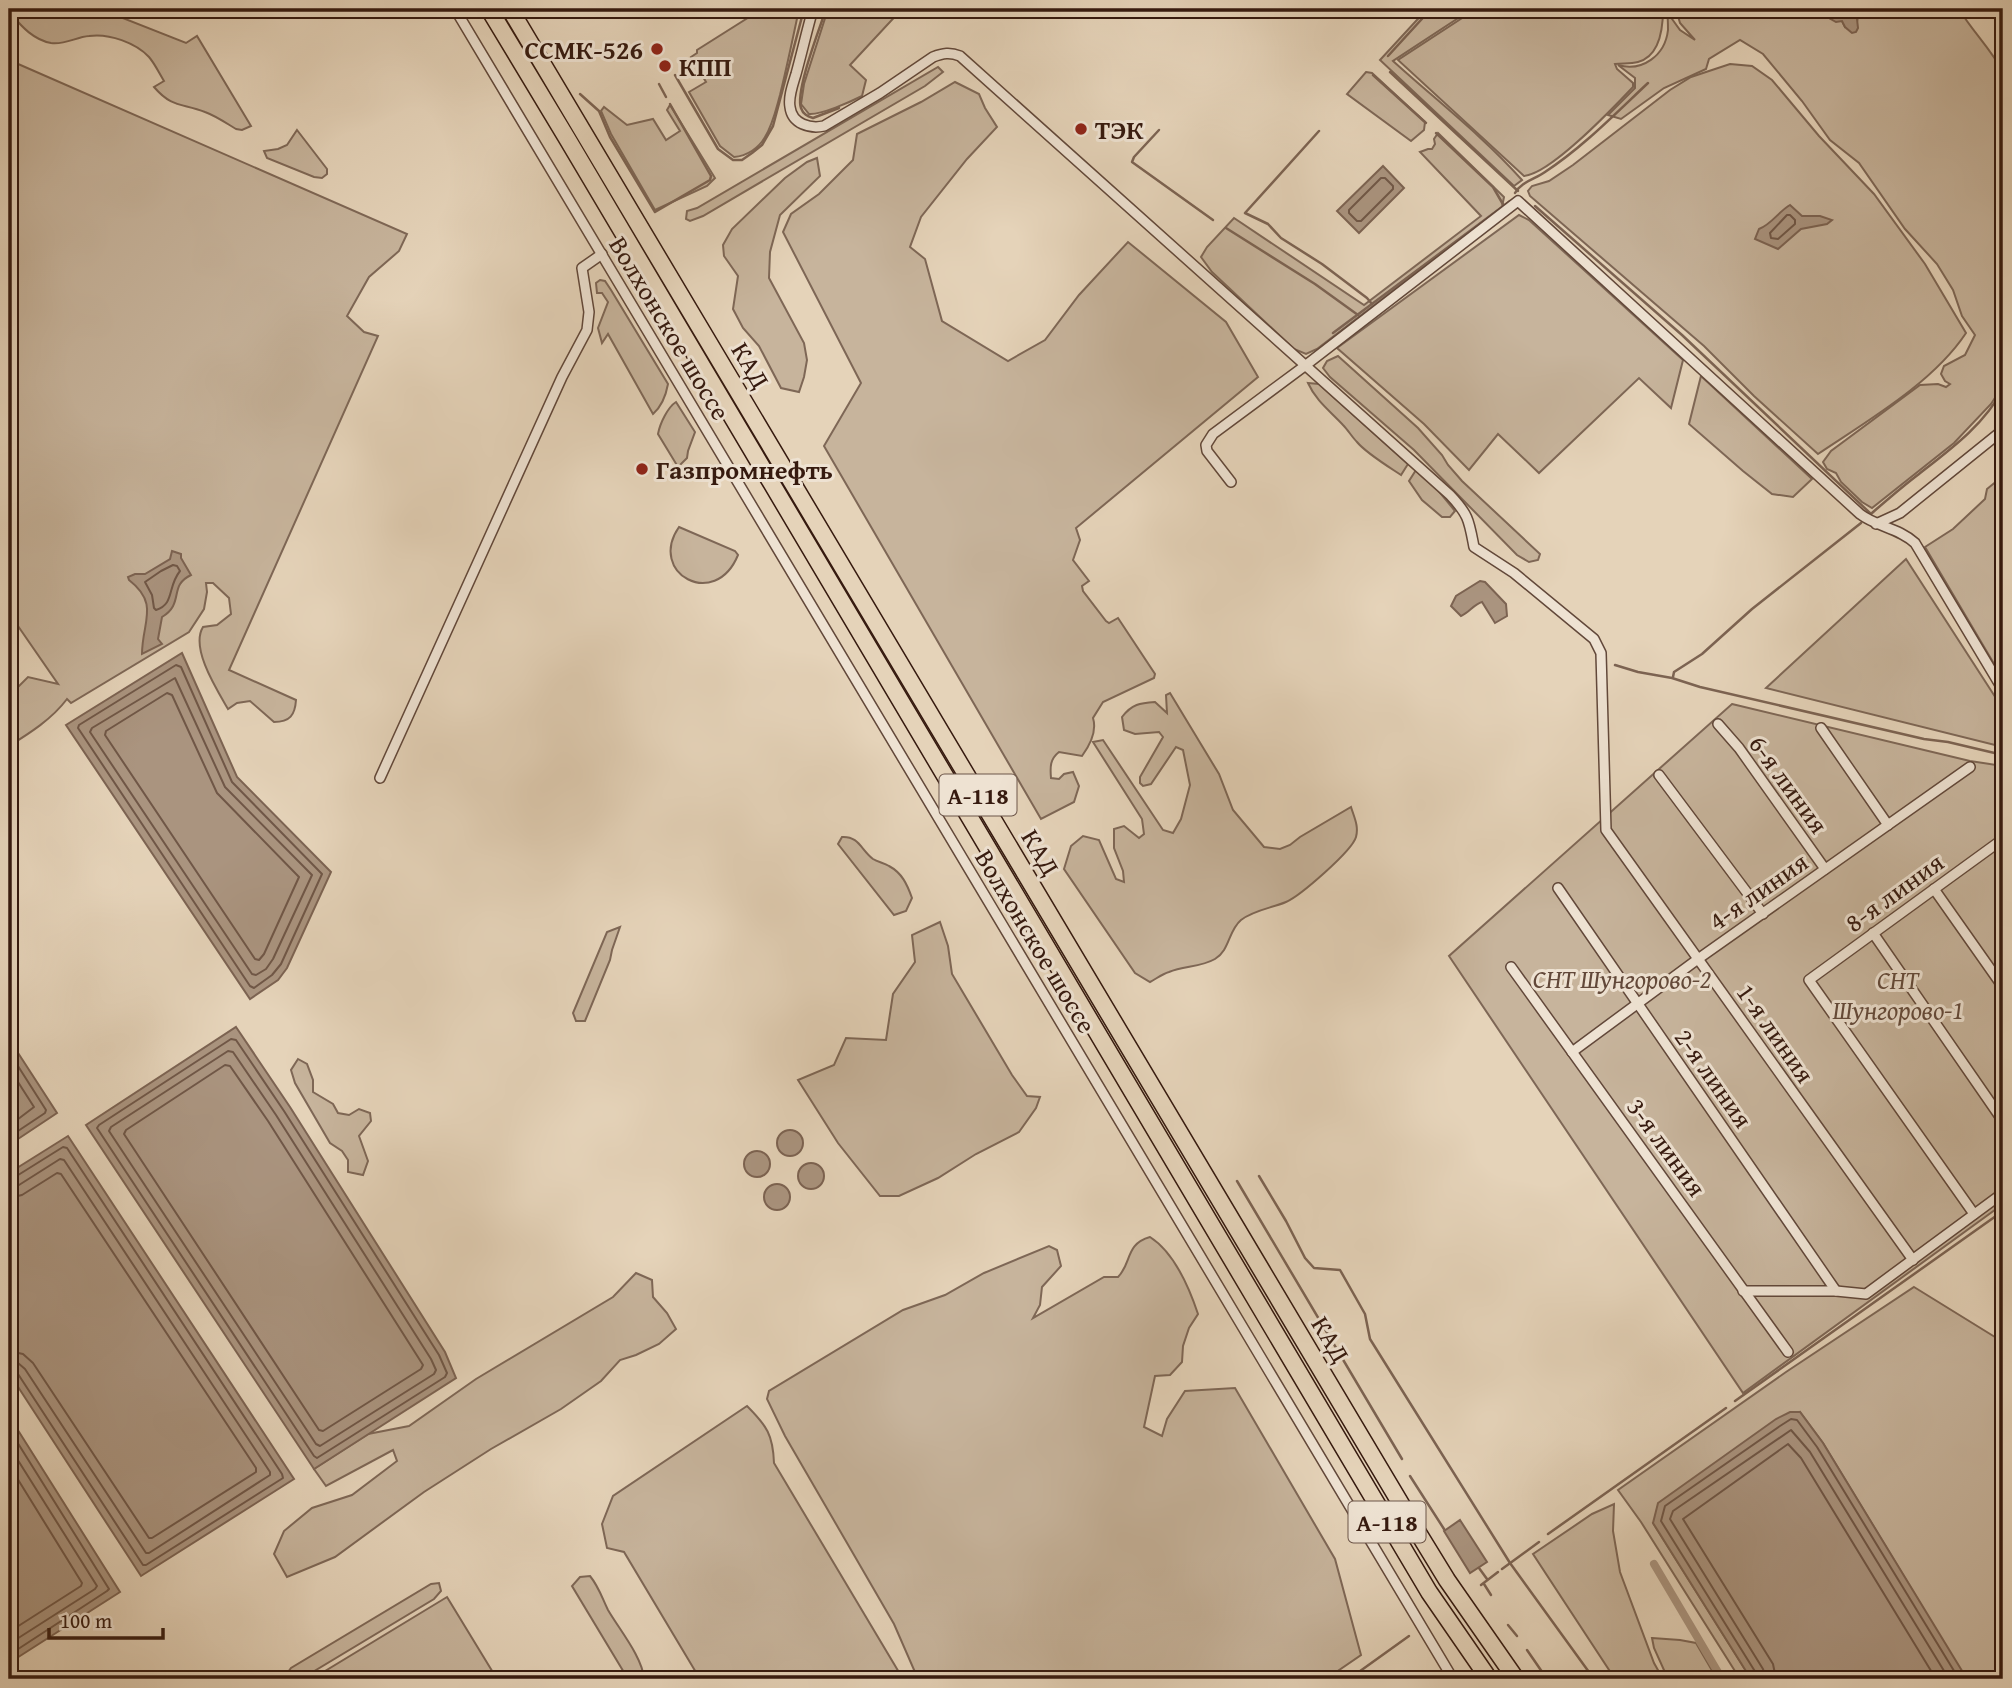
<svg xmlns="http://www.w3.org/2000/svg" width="2012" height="1688" font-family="'Gentium Book Plus',serif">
<rect width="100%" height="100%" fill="#e5d3b9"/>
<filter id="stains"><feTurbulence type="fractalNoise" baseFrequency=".00286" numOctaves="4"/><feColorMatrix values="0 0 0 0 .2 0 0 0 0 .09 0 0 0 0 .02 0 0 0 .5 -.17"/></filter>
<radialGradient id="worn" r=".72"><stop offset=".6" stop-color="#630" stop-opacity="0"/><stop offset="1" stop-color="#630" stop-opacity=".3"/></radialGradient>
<g fill="#c7b49c" stroke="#7e6756" stroke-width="2">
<path d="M 15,9 L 100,9 L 186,43 L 197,36 L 251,126 L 242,130 L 236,129 C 226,123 216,116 205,112 C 182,103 172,108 154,87 L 164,81 C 159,73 155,64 149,57 C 136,43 109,33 89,36 C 76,37 65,45 51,43 C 34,40 22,27 12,15 Z"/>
<path d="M 762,9 L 799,9 C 793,38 787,66 780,95 C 776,109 773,124 765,137 C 759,148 747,156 734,157 L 720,146 L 689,92 L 706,82 L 691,57 L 697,53 L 697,50 Z"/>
<path d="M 828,9 L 902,9 L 850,65 L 866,80 L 862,96 C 850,102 821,115 809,114 L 801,104 L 804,84 Z"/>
<path d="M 1427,9 L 1472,9 L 1393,61 C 1436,100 1483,136 1522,180 L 1514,186 L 1380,60 Z"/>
<path d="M 1476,9 L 1663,9 C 1663,28 1660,56 1638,62 C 1630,64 1623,63 1615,64 L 1617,69 L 1633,83 L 1633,87 C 1613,108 1551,174 1524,176 L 1398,60 Z"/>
<path d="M 1676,9 L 1825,9 L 1829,18 L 1842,21 L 1845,27 L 1857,22 L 1858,16 L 1865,9 L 1959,9 C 1972,31 1991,49 2003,72 L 2003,387 L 2002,387 L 1991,404 L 1954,443 L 1872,508 L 1862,502 L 1841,482 L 1836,473 L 1827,469 L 1823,462 L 1831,451 L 1920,385 L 1938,384 L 1946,387 L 1950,384 L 1945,381 L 1941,374 L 1944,366 L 1965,355 L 1975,335 L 1962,316 L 1953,290 L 1937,264 L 1905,229 L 1859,163 L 1830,140 L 1802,101 L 1763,54 L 1740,40 L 1709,59 L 1706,69 L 1664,88 L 1621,119 L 1608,115 L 1635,88 L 1635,78 L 1618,65 C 1642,72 1665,56 1668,30 C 1668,24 1668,18 1667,12 L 1680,30 L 1695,40 L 1680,23 Z"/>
<path d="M 9,60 L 407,234 L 399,251 L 369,277 L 347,316 L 364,332 L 378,336 L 229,670 L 296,700 C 295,715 290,722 274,722 L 250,701 L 237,703 L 228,709 C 217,690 190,648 203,627 L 217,625 L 231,614 L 229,598 L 213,583 L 206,583 L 207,592 L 204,609 L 189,632 L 71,703 L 67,699 C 52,719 30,733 9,746 L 9,696 L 28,677 L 58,684 L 9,613 Z"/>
<path d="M 1730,64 L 1752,66 L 1772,80 L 1819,136 L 1874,194 L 1925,264 L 1966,333 C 1933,383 1867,421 1818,454 L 1754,396 L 1704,346 L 1530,196 L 1528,191 L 1532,186 L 1549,181 L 1573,165 L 1670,90 L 1691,77 Z"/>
<path d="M 938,67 L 943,72 L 925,86 L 703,216 L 690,221 L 686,219 L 687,211 L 697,208 Z"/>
<path d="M 1366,72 L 1372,73 L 1425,122 L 1424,130 L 1411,141 L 1347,94 Z"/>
<path d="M 955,82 L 979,94 L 985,108 L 997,127 L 967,159 L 921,217 L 910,247 L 925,259 L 942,321 L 1008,361 L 1045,340 L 1079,295 L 1128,242 L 1226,322 L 1258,377 L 1076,528 L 1080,540 L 1073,560 L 1089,581 L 1082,586 L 1083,591 L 1106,621 L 1109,623 L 1118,618 L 1155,674 L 1154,678 L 1103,702 L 1093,718 C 1097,731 1090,745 1082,756 L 1059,752 C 1050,759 1050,767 1051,778 L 1059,779 L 1064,774 L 1073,772 L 1079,786 L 1074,802 L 1041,819 L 824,446 L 861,383 L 783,232 L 791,214 L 819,194 L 853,160 L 857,134 L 921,102 Z"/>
<path d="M 670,105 L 715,178 L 707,186 L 655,210 L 611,134 L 601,111 L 604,107 L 627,125 L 653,119 L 666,140 L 680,131 L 667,110 Z"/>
<path d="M 297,130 L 327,169 L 327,174 L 322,178 L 314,177 L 267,158 L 264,151 L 278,149 L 287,145 Z"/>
<path d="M 1438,133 L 1504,197 L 1502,207 L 1317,349 L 1306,354 L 1294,349 L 1212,272 L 1201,257 L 1207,247 L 1234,218 L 1364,305 L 1481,216 L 1420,152 L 1428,149 L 1432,149 L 1435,144 L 1434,139 Z"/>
<path d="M 817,158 L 820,176 L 780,215 L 770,252 L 769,278 L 804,343 L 807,360 L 804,377 L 799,392 L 781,388 L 759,346 L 743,328 L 733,309 L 738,276 L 724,256 L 723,245 L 732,229 L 785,178 L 807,162 Z"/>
<path d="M 1519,215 L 1529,220 L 1683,360 L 1671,408 L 1639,378 L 1539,473 L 1498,434 L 1469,470 L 1424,424 L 1337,348 Z"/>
<path d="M 600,280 L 605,281 L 611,290 L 668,384 C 666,395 661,407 653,414 L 608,334 L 602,343 L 598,328 L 608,302 L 602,293 L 597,293 L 596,283 Z"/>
<path d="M 1338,356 L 1418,428 L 1442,455 L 1448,465 L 1462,481 L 1540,554 L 1538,560 L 1529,562 L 1517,555 L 1414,450 L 1330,377 L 1323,368 L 1327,361 Z"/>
<path d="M 1701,376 L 1812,479 L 1793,497 L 1772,494 L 1743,471 L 1689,424 Z"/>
<path d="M 1308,383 L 1319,384 L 1408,464 L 1401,475 C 1389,467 1366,453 1357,442 C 1352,437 1348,430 1343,425 C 1330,411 1316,401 1308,383 Z"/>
<path d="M 676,402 L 695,432 L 688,451 L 687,458 L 678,467 L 658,434 C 660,423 668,407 676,402 Z"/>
<path d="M 1416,470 L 1437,489 L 1455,511 L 1450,517 L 1442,517 L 1422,500 L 1409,481 Z"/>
<path d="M 1998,480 L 2003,481 L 2003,679 L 1925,547 L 1953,529 L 1985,499 L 1987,489 Z"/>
<path d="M 679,527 L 735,551 L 738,555 C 715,611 647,573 679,527 Z"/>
<path d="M 1906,559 L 2003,709 L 2003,747 L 1766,688 Z"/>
<path d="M 1170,693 L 1219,774 L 1233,810 L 1264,847 L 1280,849 L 1290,845 L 1300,837 L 1351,807 C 1354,817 1359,826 1356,837 C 1352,851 1300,896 1286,902 C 1272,908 1254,910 1241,920 C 1228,931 1230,950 1215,959 C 1201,967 1184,966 1169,972 C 1162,974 1156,979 1150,982 L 1135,973 L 1064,869 L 1071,846 L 1083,836 L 1099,840 L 1116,879 L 1124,882 L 1123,871 L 1114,848 L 1114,829 L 1124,826 L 1139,838 L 1144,834 L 1142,819 L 1093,742 L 1103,740 L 1163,830 L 1173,833 L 1181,819 L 1190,785 L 1183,750 L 1176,747 L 1151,784 L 1143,786 L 1140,783 L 1140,777 L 1163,737 L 1159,732 L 1135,734 L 1124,730 L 1122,717 C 1132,704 1140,703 1155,702 L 1167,713 L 1166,695 Z"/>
<path d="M 1732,704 L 1970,761 L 2003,766 L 2003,1204 L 1743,1393 L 1449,956 Z"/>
<path d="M 842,837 C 859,836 861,850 873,859 C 878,862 884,863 889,866 C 902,873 907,884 912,898 L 906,911 L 894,915 L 838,844 Z"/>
<path d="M 940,922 L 948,946 L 952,974 L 1012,1075 L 1027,1096 L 1040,1097 L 1036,1108 L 1019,1132 L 976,1154 L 938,1178 L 899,1196 L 880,1196 L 838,1143 L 798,1080 L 834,1065 L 846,1038 L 886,1040 L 893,994 L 915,962 L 912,935 Z"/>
<path d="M 620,927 L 612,950 L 610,960 L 585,1021 L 576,1021 L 573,1013 L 607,932 Z"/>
<path d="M 298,1059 L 307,1064 L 313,1080 L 313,1092 L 333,1104 L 338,1113 L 349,1115 L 359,1109 L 370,1113 L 371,1121 L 359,1136 L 368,1161 L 363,1175 L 348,1172 L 348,1160 L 342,1151 L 330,1143 L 295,1083 L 291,1070 Z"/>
<path d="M 1150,1237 C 1175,1253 1189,1287 1198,1314 L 1189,1328 L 1183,1346 L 1182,1362 L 1170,1375 L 1155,1376 L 1144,1427 L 1162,1436 L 1167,1419 L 1185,1391 L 1235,1388 L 1335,1559 L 1361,1655 L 1326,1679 L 918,1679 L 894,1624 L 785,1436 L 767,1399 L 769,1391 L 903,1310 L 945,1295 L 984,1273 L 1049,1246 L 1057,1250 L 1061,1266 L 1042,1287 L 1040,1305 L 1033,1318 L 1104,1277 L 1118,1277 C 1132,1263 1125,1244 1150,1237 Z"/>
<path d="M 636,1273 L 652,1280 L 653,1297 L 667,1313 L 676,1329 L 659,1344 L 636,1355 L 620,1360 L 601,1381 L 561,1409 L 491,1449 L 424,1492 L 335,1557 L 287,1577 L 274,1554 L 284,1531 L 312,1508 L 352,1495 L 397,1461 L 393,1450 L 326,1486 L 314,1469 L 368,1434 L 409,1426 L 476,1379 L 613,1297 Z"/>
<path d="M 1914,1287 L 2003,1342 L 2003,1679 L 1909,1679 L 1920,1603 L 1823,1443 L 1800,1412 L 1653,1523 L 1751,1679 L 1740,1679 L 1641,1522 L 1618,1490 L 1786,1372 Z"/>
<path d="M 747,1406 C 767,1426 773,1435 774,1463 L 903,1679 L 700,1679 L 624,1552 L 607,1548 L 602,1524 L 613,1496 Z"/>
<path d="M 1614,1504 L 1613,1531 L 1620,1572 L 1654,1663 L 1663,1679 L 1615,1679 L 1533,1554 L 1592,1514 Z"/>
<path d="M 590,1576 C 599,1587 602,1598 608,1610 C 619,1629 643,1658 644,1679 L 628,1679 L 572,1586 L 580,1577 Z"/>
<path d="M 439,1583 L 441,1591 L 434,1599 L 301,1679 L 283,1679 L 291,1668 L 431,1584 Z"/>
<path d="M 447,1597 L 497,1679 L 312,1679 Z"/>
<path d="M 1652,1638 L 1680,1640 L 1696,1643 L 1717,1679 L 1668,1679 L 1654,1648 Z"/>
</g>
<g fill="#aa947f" stroke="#7c6352" stroke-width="2">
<path d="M 1825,9 L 1865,9 L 1857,19 L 1858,28 L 1856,32 L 1852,33 L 1845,27 L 1842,21 L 1836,22 L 1829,18 Z"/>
<path d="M 1383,166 L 1404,188 L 1359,233 L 1337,211 Z"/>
<path d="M 1790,205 L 1802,216 L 1820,216 L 1832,220 L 1827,224 L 1801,229 L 1778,249 L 1755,239 L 1759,229 C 1772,224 1778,212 1790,205 Z"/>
<path d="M 172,551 L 181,554 L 181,558 L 191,575 C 168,586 185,603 162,617 L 158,639 L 162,644 L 142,654 C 142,622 160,604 129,580 L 128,577 L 135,574 L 145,574 L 170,559 Z"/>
<path d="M 1480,581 L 1485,582 L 1506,604 L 1507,616 L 1495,623 L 1482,602 C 1474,604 1469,613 1461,616 L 1451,606 L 1456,596 Z"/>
<path d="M 182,653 L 237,777 L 331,872 L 287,968 L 278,980 L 250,999 L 66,725 Z"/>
<path d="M 236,1027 L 290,1107 L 445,1352 L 456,1378 L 314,1469 L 86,1125 Z"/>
<path d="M 9,1039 L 57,1113 L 9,1145 Z"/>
<circle cx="790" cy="1143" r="13"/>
<path d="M 68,1136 L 294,1479 L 141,1576 L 9,1373 L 9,1173 Z"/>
<circle cx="757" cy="1164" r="13"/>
<circle cx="811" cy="1176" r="13"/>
<circle cx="777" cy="1197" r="13"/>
<path d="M 1790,1412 L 1800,1412 L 1823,1443 L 1967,1679 L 1751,1679 L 1653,1523 L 1658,1503 L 1776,1419 Z"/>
<path d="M 9,1416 L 120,1592 L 9,1663 Z"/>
<path d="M 1460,1520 L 1487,1562 L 1470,1573 L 1444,1531 Z"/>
</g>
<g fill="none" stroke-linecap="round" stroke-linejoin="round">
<g stroke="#705747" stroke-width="2">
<path d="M 1381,178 L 1385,178 L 1393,186 L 1393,189 L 1361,221 L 1357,221 L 1349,213 L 1349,210 Z"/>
<path d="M 1787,215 L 1790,215 L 1795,220 L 1795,224 L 1778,239 L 1771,238 L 1770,233 Z"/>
<path d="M 173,565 L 177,566 L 180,571 C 167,587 175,604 156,610 L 154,608 L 152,595 L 145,582 L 161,571 Z"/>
<path d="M 176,665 L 181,667 L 232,782 L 322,874 L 281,964 L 272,975 L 254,988 L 250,986 L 78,728 L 79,725 Z"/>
<path d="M 175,678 L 225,787 L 312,875 L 273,959 L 266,969 L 256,975 L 252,974 L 90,732 L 92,728 Z"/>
<path d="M 167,693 L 172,695 L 217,793 L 299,877 L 264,954 L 259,960 L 255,959 L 105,735 L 106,731 Z"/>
<path d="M 231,1039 L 236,1040 L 284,1111 L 439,1355 L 447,1373 L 445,1377 L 317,1458 L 314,1456 L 97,1128 L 99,1125 Z"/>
<path d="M 228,1051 L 233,1052 L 276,1115 L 431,1359 L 436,1370 L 434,1374 L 320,1446 L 316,1444 L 109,1131 L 111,1127 Z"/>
<path d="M 9,1052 L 46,1110 L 45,1113 L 9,1137"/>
<path d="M 225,1065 L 230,1066 L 268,1121 L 423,1365 L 421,1369 L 323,1431 L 319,1430 L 124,1134 L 126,1130 Z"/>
<path d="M 9,1068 L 34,1107 L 9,1126"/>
<path d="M 9,1178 L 15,1177 L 63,1147 L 67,1148 L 282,1474 L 283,1478 L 146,1565 L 143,1565 L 18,1374 L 9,1371"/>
<path d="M 9,1187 L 19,1185 L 60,1159 L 64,1160 L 270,1472 L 270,1475 L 149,1553 L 146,1553 L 25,1369 L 18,1363 L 9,1362"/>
<path d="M 9,1198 L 22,1195 L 57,1173 L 61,1174 L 256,1468 L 256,1472 L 152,1538 L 149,1538 L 33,1363 L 23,1354 L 9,1351"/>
<path d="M 9,1429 L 109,1589 L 107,1591 L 9,1655"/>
<path d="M 9,1446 L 97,1586 L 95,1589 L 9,1644"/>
<path d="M 9,1465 L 82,1583 L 81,1586 L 9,1632"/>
<path d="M 1757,1679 L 1756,1673 L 1661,1521 L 1665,1506 L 1780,1426 L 1791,1419 L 1797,1420 L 1817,1447 L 1959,1679"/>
<path d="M 1766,1679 L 1763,1669 L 1670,1519 L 1673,1511 L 1791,1430 L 1810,1452 L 1949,1679"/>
<path d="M 1776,1679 L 1773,1664 L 1683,1519 L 1788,1444 L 1801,1458 L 1936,1679"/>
</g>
<g stroke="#7c6352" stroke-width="2.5">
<path d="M 826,9 C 820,28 795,91 801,108 C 803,114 807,116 813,118 L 839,108"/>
<path d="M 1388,56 L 1431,9"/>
<path d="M 1390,72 L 1518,191"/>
<path d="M 675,75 L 718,149 L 733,160 L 742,160 L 752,153 L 762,145 L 773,126 L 804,9"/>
<path d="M 1373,75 L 1426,123"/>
<path d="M 659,84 L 666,97"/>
<path d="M 580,94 L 599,111 L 610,137 L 655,212 L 710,180 L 711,176 L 670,104"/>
<path d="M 1159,130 L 1134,157 L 1132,162 L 1213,220"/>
<path d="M 1319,131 L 1245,213 L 1268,224 L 1281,238 L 1322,264 L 1367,298 L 1372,304"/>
<path d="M 1436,133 L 1493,187 L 1504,206"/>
<path d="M 1515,193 C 1521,182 1535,179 1545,172 C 1583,147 1615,114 1648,83"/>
<path d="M 1535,206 L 1682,335 L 1871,514"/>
<path d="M 1226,228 L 1315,284 L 1358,315"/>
<path d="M 1333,333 L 1510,201"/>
<path d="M 1872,513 C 1887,500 1903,486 1919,474 C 1951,449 1984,425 2003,389"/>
<path d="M 1615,665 L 1638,672 L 1672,678 L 1700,687 L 1924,739 L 1948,742 L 2003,755"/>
<path d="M 1673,677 L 1674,672 L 1702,654 L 1752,609 L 1861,523"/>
<path d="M 1259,1176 L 1286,1221 L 1305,1258 L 1314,1268 L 1340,1270 L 1365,1314 L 1370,1339 L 1510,1563 L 1594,1679"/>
<path d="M 1237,1181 L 1402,1459"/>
<path d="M 1735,1401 L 2003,1211"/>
<path d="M 1410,1476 L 1444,1529"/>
<path d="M 1548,1534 L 1726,1408"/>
<path d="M 1479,1568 L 1487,1579"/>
<path d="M 1502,1569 L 1539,1542"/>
<path d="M 1484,1584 L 1491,1595"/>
<path d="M 1481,1585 L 1498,1572"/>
<path d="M 1508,1625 L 1517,1636"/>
<path d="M 1527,1650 L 1547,1679"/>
<path d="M 1349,1679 L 1409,1636"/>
</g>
<path stroke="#aa947f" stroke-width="8" d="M 1654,1564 L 1722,1679"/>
<defs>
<g id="street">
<path d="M 455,9 L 1453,1679"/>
<path d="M 813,9 C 807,30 802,52 796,74 C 793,84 788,97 790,107 C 792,124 810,129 824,126 L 880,93 L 933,57 C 943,53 950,52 960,56 L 1450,495 C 1469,515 1469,521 1474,547 L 1514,573 L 1594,639 L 1601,653 L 1606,830 L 1913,1260"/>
<path d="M 1231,482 L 1207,451 L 1206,445 L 1213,434 L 1306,365 L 1518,201 L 1860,514 C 1877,527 1899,528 1915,543 L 2003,690"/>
<path d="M 1876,524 L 1900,513 L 2003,430"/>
<path d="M 1718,724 L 1739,748 L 1825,869"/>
<path d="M 1821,728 L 1888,825"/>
<path d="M 1659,775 L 1763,914"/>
<path d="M 380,778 L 562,377 L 587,330 L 589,312 L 582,268 L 602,254"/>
<path d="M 1558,888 L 1836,1291"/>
<path d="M 1934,889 L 2003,987"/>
<path d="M 1873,933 L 2003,1121"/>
<path d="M 1511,967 L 1788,1352"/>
<path d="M 1572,1052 L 1698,959 L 1970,767"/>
<path d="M 1974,1214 L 1809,980 L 2003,839"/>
<path d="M 1743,1291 L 1836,1291 L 1866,1294 L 2003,1193"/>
</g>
<g id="highway">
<path d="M 489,9 L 568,140 L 1429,1592 L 1489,1679"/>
<path d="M 510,9 L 1417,1531 L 1447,1580 L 1516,1679"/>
</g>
</defs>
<use href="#street" stroke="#62483a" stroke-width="12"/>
<use href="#highway" stroke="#361a0f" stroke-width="19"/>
<use href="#street" stroke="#eee2d2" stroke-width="9"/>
<use href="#highway" stroke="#e5d3b9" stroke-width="16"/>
</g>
<g fill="#8f2418" stroke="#eee2d2" stroke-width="2.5">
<circle cx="657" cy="49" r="7"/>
<circle cx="665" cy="66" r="7"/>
<circle cx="1081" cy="129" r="7"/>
<circle cx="642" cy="469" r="7"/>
</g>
<g text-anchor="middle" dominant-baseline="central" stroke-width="6" stroke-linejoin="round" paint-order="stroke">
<g fill="#eee2d2" stroke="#6d564a" stroke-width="2">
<rect x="939.5" y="774.5" width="77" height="41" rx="5"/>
<rect x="1348.5" y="1501.5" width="77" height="41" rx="5"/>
</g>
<g font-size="24" font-weight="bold" fill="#361a0f">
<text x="978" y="795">А-118</text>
<text x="1387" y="1522">А-118</text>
</g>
<g font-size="26" font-weight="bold" fill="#361a0f" stroke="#eee2d2" text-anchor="start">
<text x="643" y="49" text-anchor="end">ССМК-526</text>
<text x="679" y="66">КПП</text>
<text x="1095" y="129">ТЭК</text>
<text x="656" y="469">Газпромнефть</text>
</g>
<g font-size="26" fill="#361a0f" stroke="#eee2d2">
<text transform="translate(670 328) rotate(59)">Волхонское шоссе</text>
<text transform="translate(751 365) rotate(59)">КАД</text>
<text transform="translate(1789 784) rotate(54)">6-я линия</text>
<text transform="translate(1041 852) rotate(59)">КАД</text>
<text transform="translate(1758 891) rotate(-35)">4-я линия</text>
<text transform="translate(1894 892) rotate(-36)">8-я линия</text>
<text transform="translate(1036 941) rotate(59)">Волхонское шоссе</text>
<text transform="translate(1776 1033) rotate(55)">1-я линия</text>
<text transform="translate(1714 1078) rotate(55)">2-я линия</text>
<text transform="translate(1667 1147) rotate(54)">3-я линия</text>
<text transform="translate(1331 1339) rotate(59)">КАД</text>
</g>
<g font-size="26" font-style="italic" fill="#624839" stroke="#eee2d2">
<text x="1622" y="978">СНТ Шунгорово-2</text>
<text x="1898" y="979">СНТ<tspan x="1898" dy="30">Шунгорово-1</tspan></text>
</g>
</g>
<rect width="2012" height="1688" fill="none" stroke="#e5d3b9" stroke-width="35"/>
<rect x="10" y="10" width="1991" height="1667" fill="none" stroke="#361a0f" stroke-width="3.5"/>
<rect x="18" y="18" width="1977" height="1653" fill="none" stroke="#361a0f" stroke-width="2"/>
<path d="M49 1628v10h114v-10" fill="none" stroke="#361a0f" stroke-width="3.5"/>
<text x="60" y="1628" font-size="21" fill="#361a0f" stroke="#eee2d2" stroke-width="5" paint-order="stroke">100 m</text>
<rect width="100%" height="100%" filter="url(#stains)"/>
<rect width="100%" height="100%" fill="url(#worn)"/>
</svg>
